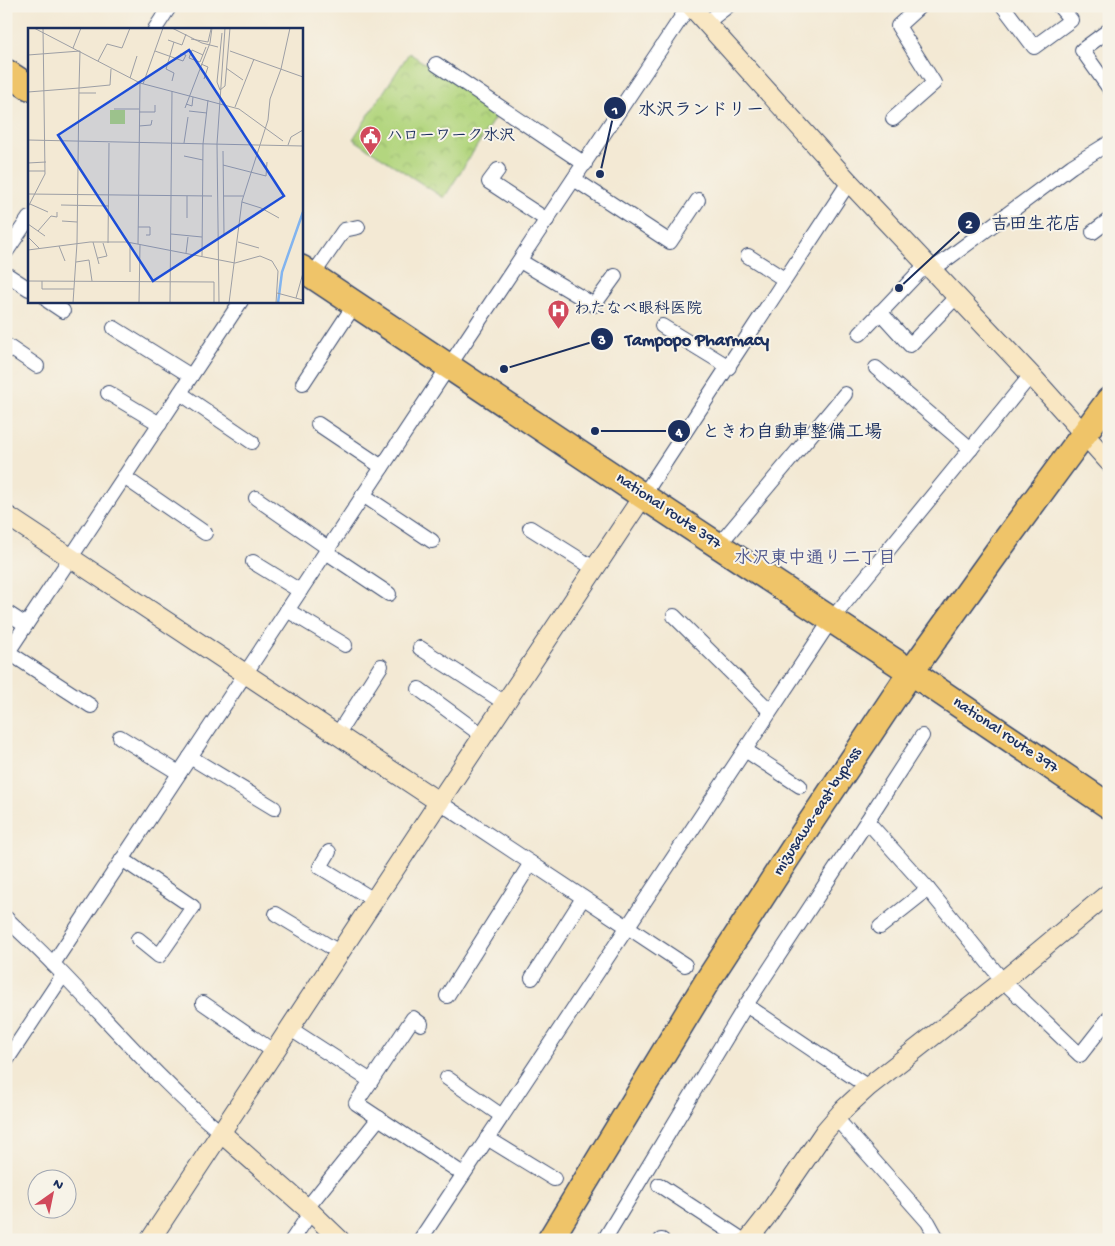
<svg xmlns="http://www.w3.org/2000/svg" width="1115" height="1246" font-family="'Gochi Hand','Klee One',sans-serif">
<defs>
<pattern id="park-crowns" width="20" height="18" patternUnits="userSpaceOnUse" patternTransform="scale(1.25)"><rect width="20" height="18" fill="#b3d67f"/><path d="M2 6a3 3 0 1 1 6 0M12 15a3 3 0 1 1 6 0" fill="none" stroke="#99b870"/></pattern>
</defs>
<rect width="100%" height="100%" fill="#f7f3e8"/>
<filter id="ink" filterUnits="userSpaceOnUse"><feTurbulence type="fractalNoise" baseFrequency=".02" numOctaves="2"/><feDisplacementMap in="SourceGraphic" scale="10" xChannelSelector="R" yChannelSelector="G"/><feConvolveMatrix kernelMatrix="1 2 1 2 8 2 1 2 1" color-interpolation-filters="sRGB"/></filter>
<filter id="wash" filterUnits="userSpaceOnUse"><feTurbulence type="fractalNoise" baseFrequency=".0096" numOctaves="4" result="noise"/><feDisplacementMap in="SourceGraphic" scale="20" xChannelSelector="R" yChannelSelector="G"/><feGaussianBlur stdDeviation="1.12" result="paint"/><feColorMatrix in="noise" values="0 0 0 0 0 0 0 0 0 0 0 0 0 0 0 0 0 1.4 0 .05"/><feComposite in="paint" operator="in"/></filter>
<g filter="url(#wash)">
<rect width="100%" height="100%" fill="#f3e9d4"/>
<path fill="url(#park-crowns)" stroke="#67826e" d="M 409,53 L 499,111 L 444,198 L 353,139 Z"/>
</g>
<g filter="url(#ink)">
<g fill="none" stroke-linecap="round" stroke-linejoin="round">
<defs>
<g id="street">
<path d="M 1003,6 L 1034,47 L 1071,20 L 1059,6"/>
<path d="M 706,23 L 728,6"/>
<path d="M 155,29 L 170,6"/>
<path d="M 1109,30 L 1082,50 L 1109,88"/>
<path d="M 436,64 L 585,164"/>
<path d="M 893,119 L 934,83 L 898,26 L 920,6"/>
<path d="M 498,170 L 489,182 L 547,220"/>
<path d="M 574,179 L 670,242 L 698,200"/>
<path d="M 1093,232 L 1109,220"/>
<path d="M 6,252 L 29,218"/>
<path d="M 748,256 L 784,279"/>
<path d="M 520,261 L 594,305 L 615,276"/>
<path d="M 6,274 L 29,289"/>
<path d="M 312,276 L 344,230 L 358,227"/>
<path d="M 48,301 L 63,311"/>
<path d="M 880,312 L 910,345 L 957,296"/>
<path d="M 662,326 L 729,367"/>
<path d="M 114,328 L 191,376"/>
<path d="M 860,334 L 920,271 L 931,269 L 943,262 L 1072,166 L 1109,143"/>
<path d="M 6,345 L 37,366"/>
<path d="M 876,368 L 971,449"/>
<path d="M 303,383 L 355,304"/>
<path d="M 108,393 L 160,424"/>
<path d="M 180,393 L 252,442"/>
<path d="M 318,424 L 382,467"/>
<path d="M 124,477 L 205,533"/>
<path d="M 363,495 L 432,541"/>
<path d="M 643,496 C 712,392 780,286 849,182"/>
<path d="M 256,498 L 328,548"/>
<path d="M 530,528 L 595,569"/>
<path d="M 718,546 L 845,394"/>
<path d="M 326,552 L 389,594"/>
<path d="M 253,562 L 300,591"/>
<path d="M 287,610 L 345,645"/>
<path d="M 6,612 L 26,625"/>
<path d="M 674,616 L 770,711"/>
<path d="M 420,648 L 505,703"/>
<path d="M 8,652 L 91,706"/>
<path d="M 6,655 L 241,301"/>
<path d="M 419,689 L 483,736"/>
<path d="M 337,735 L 381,666"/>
<path d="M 120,737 L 179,773"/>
<path d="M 745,750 L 800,786"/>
<path d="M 190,757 L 274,808"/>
<path d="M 439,802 L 685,965"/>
<path d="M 867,821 L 928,889 L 1003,981 L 1080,1055 L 1109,1018"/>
<path d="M 329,852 L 320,867 L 374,900"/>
<path d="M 122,859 L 193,907 L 159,956 L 138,939"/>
<path d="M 276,914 L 339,952"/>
<path d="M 6,918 C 22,934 38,948 53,964 C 108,1020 159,1081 220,1132"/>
<path d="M 880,927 L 928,889"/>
<path d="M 53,964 L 449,366 L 689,6"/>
<path d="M 532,978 L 583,898"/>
<path d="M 447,996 L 531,863"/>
<path d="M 203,1003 L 273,1051"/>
<path d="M 746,1005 L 868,1087"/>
<path d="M 289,1028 L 371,1081 L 356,1103 L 463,1174"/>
<path d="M 6,1061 L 63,975"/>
<path d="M 447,1078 L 502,1116"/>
<path d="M 371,1081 L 413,1018 L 421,1024"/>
<path d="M 836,1118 L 928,1222 L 938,1240"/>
<path d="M 487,1138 L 554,1179"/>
<path d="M 659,1185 L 743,1240"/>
<path d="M 307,1208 L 379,1118"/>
<path d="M 292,1240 L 311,1212"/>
<path d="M 420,1240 L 831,620 L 1031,375"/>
<path d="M 604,1240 L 746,1005 L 867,821 L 922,736"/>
<path d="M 661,1240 L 662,1240"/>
</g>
<g id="secondary">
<path d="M 691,6 L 849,182 L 1031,375 L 1109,462"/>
<path d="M 6,515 L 439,802"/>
<path d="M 220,1132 L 311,1212 L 340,1240"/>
<path d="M 150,1240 L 439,802 L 643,496"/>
<path d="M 748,1240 L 766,1217 L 825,1131 L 844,1109 L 868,1087 L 1003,981 L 1109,893"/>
</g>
<g id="highway">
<path d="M 6,72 L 29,87"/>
<path d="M 301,268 L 643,496 L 911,672 L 1109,806"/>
<path d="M 550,1240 L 708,980 L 804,832 L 911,672 L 1005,541 L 1109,400"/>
</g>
</defs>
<use href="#street" stroke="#3b4b70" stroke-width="16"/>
<use href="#secondary" stroke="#3b4b70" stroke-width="21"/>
<use href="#highway" stroke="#3b4b70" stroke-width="28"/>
<use href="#street" stroke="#fff" stroke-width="14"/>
<use href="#secondary" stroke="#f9e7c3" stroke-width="19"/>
<use href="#highway" stroke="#efc469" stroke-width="25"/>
</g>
</g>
<defs>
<symbol id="civic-pin" viewBox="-11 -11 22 30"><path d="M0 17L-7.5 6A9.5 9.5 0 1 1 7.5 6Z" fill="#d1495b" stroke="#f7f3e8"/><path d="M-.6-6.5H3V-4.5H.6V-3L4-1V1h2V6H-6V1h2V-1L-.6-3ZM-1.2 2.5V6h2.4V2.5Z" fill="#fff"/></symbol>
<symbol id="hospital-pin" viewBox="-11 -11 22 30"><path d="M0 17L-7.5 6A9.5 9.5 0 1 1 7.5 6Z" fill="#d1495b" stroke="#f7f3e8"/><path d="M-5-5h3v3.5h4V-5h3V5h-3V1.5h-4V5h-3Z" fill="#fff"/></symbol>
</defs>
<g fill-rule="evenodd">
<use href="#civic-pin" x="358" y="124" width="25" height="34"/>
<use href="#hospital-pin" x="546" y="298" width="25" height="34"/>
</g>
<g text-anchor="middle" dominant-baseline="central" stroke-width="4" stroke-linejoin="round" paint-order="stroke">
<g font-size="16" font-weight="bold" fill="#1b2f5e" stroke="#f7f3e8" text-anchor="start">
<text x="387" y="137">ハローワーク水沢</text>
<text x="574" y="310">わたなべ眼科医院</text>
</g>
<g font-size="16" fill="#1b2f5e" stroke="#f7f3e8">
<text transform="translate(668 512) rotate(34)">national route 397</text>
<text transform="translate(1005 736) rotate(34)">national route 397</text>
<text transform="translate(818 812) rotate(-57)">mizusawa-east bypass</text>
</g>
<g font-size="18" font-weight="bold" fill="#50588e" stroke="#f7f3e8">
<text x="815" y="559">水沢東中通り二丁目</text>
</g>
</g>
<g transform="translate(28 28)">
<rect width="275" height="275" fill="#f3e9d4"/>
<path d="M 82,82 L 97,82 L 97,96 L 82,96 Z" fill="#b3d67f"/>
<path fill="none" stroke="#82b4ef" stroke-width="2.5" d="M 250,275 L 254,244 L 275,184"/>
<path fill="none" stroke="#9d9fa5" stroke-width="1" d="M 6,0 L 112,55 L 211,81 L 255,113M 144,0 L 174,15 L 190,19M 194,5 L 189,54 L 192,62 L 197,58 L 202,0M 163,11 L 180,14 L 183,1M 140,12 L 154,17 L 158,6M 45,20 L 53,0M 127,23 L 155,33 L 158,27 L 152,26M 202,23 L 275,49M 0,27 L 52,23 L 51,60 L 82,57 L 83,41M 70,33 L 79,16 L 94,20 L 102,0M 172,34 L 178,19M 172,34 L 161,30 L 164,22 L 175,27M 173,36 L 180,39 L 176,51M 198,40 L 215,52M 102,50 L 109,28M 144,53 L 146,45 L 138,41 L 146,14M 115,56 L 135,0M 0,64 L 51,60 L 49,215 L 45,275M 51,65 L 68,65M 158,76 L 164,78 L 165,69M 207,79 L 226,31M 157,80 L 182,15 L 184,0M 86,81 L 111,81M 161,83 L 179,85M 111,84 L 127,84 L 127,77M 111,98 L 123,97 L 124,92M 0,112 L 275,118M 156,115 L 160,89M 260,117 L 263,109 L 275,102M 195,123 L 196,207M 156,128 L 175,132M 0,135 L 18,134M 195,137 L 238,148 L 239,134M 0,143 L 17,143M 0,166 L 184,168M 159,168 L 159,190M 195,168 L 215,168M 214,174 L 233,180 L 251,190M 2,176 L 20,184M 33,177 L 81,178M 0,179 L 17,146 L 15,0M 34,193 L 49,194M 0,196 L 17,208M 110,199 L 122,199 L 122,207 L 118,207M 10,203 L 23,188 L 29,189 L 29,184M 143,206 L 174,209M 0,209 L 11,220M 65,214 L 71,236M 210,214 L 231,220M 80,215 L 81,115M 110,216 L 112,55M 31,218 L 37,233M 0,222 L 62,214 L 99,214 L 207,235 L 232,228 L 244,233 L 250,243 L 248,275M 158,225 L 160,209M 174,228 L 175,116 L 180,72M 70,230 L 79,228 L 75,215M 48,234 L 61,232 L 64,253M 102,244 L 102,215M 0,253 L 186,254 L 186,275M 14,253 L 14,261 L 46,261M 249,265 L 275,272M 268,270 L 275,245M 111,275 L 112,217M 142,275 L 144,63M 191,275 L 189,116 L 197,0M 201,275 L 214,173 L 240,92 L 242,71 L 253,41 L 262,0"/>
<path fill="#1d4ed8" fill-opacity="0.15" stroke="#1d4ed8" stroke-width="2.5" d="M 161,22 L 256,168 L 125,253 L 30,107 Z"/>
<rect width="275" height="275" fill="none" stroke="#1b2f5e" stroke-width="2.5"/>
</g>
<path fill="none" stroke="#1b2f5e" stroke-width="2" d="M600 174L615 108M899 288L969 223M504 369L602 339M595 431L679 431"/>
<g fill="#1b2f5e" stroke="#f7f3e8" stroke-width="2">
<circle cx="600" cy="174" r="5"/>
<circle cx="899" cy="288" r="5"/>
<circle cx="504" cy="369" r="5"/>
<circle cx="595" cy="431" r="5"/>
<circle cx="615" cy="108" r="12"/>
<circle cx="969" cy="223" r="12"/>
<circle cx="602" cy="339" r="12"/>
<circle cx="679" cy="431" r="12"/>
</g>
<g font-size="15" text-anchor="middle" font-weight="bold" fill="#fff">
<text x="615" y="114">1</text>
<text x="969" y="228">2</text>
<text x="602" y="344">3</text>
<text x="679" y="436">4</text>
</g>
<g font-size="18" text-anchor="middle" font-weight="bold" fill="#1b2f5e" stroke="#f7f3e8" stroke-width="4" stroke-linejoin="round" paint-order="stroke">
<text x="701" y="115">水沢ランドリー</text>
<text x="1036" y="229">吉田生花店</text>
<text x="697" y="345">Tampopo Pharmacy</text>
<text x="792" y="437">ときわ自動車整備工場</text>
</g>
<rect width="1115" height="1246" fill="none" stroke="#f7f3e8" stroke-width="25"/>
<g transform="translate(52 1194) rotate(33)"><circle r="24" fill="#f7f3e8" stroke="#9fa5b1"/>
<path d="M0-4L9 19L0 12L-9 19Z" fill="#d1495b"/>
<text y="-8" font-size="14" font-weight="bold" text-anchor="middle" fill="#1b2f5e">N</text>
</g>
</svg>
